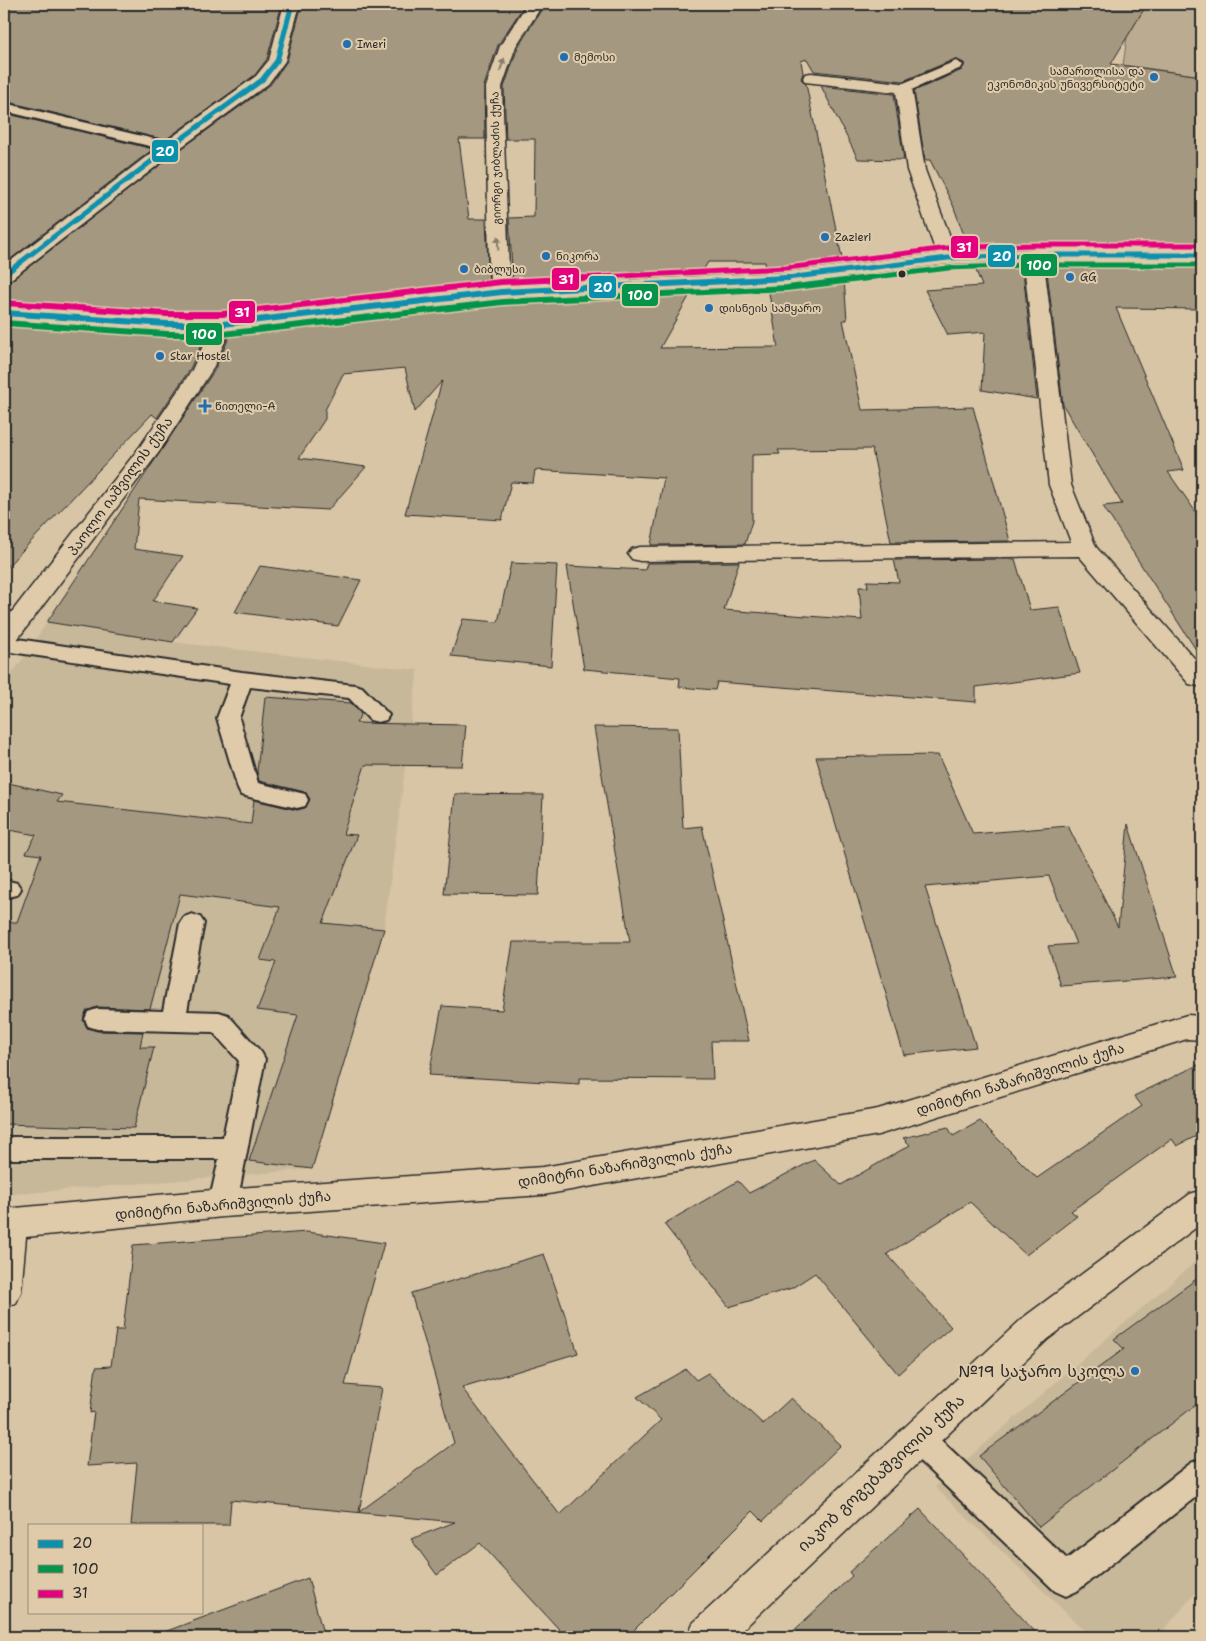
<svg xmlns="http://www.w3.org/2000/svg" width="1206" height="1641" font-family="'Shantell Sans','Noto Sans Georgian',sans-serif">
<rect width="100%" height="100%" fill="#d8c5a5"/>
<filter id="ink" filterUnits="userSpaceOnUse"><feTurbulence type="fractalNoise" baseFrequency=".02" numOctaves="2"/><feDisplacementMap in="SourceGraphic" scale="10" xChannelSelector="R" yChannelSelector="G"/><feConvolveMatrix kernelMatrix="1 2 1 2 8 2 1 2 1" color-interpolation-filters="sRGB"/></filter>
<g filter="url(#ink)">
<g fill="#c8b89a">
<path d="M 47,622 L 173,642 L 418,670 L 384,929 L 312,1169 L 4,1195 L 4,684 L 22,660 Z"/>
<path d="M 1202,1256 L 1202,1585 L 1158,1637 L 1091,1637 L 935,1487 Z"/>
</g>
<path fill="#bbab91" stroke="#736b5e" d="M 1147,4 L 1202,4 L 1202,76 L 1123,65 L 1127,37 Z"/>
<g fill="#a49881" stroke="#2b2b2b">
<path d="M 4,4 L 282,4 L 267,59 L 255,75 L 165,140 L 4,101 Z"/>
<path d="M 302,4 L 525,4 L 498,45 L 484,86 L 485,139 L 459,139 L 469,219 L 486,219 L 489,286 L 223,316 L 167,316 L 4,305 L 4,283 L 12,280 L 177,152 L 270,85 L 287,61 Z"/>
<path d="M 545,4 L 992,4 L 1014,6 L 1016,4 L 1147,4 L 1111,64 L 1202,76 L 1202,247 L 1033,247 L 969,249 L 953,205 L 930,160 L 925,160 L 914,91 L 962,70 L 964,63 L 955,59 L 903,81 L 814,71 L 807,59 L 801,61 L 803,73 L 801,79 L 806,84 L 843,263 L 766,271 L 765,262 L 708,262 L 701,274 L 513,284 L 509,218 L 534,217 L 535,139 L 506,139 L 504,87 L 518,47 Z"/>
<path d="M 821,86 L 894,94 L 904,160 L 858,159 Z"/>
<path d="M 4,113 L 153,149 L 4,264 Z"/>
<path d="M 1022,263 L 1037,399 L 982,390 L 985,332 L 948,335 L 925,290 L 982,286 L 974,265 Z"/>
<path d="M 1046,263 L 1202,263 L 1202,309 L 1116,308 L 1184,470 L 1168,472 L 1202,521 L 1202,659 L 1103,506 L 1122,504 L 1063,405 Z"/>
<path d="M 844,279 L 847,320 L 843,320 L 862,410 L 973,407 L 1010,541 L 891,542 L 872,449 L 778,450 L 780,454 L 752,455 L 752,521 L 745,544 L 651,545 L 664,478 L 535,470 L 533,483 L 511,482 L 502,520 L 405,514 L 442,381 L 415,412 L 405,368 L 343,374 L 325,410 L 325,419 L 299,458 L 366,467 L 328,510 L 139,499 L 134,549 L 183,556 L 153,601 L 197,608 L 173,642 L 47,622 L 214,371 L 232,331 L 502,300 L 692,291 L 660,348 L 778,347 L 768,287 Z"/>
<path d="M 4,321 L 167,332 L 207,332 L 190,369 L 157,418 L 152,414 L 4,570 Z"/>
<path d="M 1015,559 L 1030,610 L 1059,607 L 1080,673 L 976,687 L 976,702 L 717,682 L 715,690 L 679,687 L 680,678 L 584,669 L 567,566 L 645,570 L 647,563 L 739,562 L 724,610 L 862,620 L 859,587 L 868,587 L 867,581 L 899,582 L 894,560 Z"/>
<path d="M 511,563 L 557,565 L 551,666 L 451,656 L 463,619 L 498,622 Z"/>
<path d="M 260,566 L 361,580 L 338,626 L 235,612 Z"/>
<path d="M 265,697 L 351,703 L 361,714 L 356,723 L 466,725 L 462,766 L 365,765 L 343,834 L 357,835 L 323,923 L 384,929 L 312,1169 L 249,1161 L 298,1015 L 257,1010 L 276,962 L 260,960 L 280,907 L 180,894 L 150,1009 L 97,1007 L 86,1011 L 83,1020 L 87,1028 L 97,1031 L 143,1032 L 140,1047 L 154,1047 L 134,1128 L 4,1124 L 4,922 L 17,922 L 41,855 L 26,853 L 36,835 L 4,829 L 4,782 L 62,795 L 57,802 L 251,824 L 254,800 L 297,810 L 305,808 L 310,799 L 305,792 L 259,781 L 257,772 Z"/>
<path d="M 594,727 L 678,728 L 683,828 L 702,826 L 749,1041 L 711,1041 L 713,1079 L 579,1078 L 579,1084 L 429,1075 L 442,1006 L 502,1010 L 513,942 L 630,942 Z"/>
<path d="M 938,755 L 973,834 L 1068,826 L 1118,927 L 1128,824 L 1177,977 L 1061,986 L 1048,946 L 1076,944 L 1049,876 L 925,887 L 976,1047 L 904,1055 L 816,757 Z"/>
<path d="M 455,794 L 543,795 L 538,895 L 444,894 Z"/>
<path d="M 1202,1063 L 1202,1133 L 1177,1146 L 1172,1139 L 1071,1211 L 1077,1216 L 1026,1255 L 970,1202 L 887,1254 L 951,1327 L 898,1374 L 815,1273 L 792,1288 L 729,1307 L 664,1224 L 738,1181 L 749,1193 L 814,1160 L 841,1185 L 910,1145 L 903,1138 L 948,1127 L 953,1136 L 980,1121 L 1037,1178 L 1142,1106 L 1134,1096 Z"/>
<path d="M 307,1232 L 384,1243 L 345,1385 L 382,1388 L 359,1512 L 454,1443 L 411,1293 L 544,1254 L 578,1353 L 462,1388 L 560,1515 L 661,1420 L 637,1397 L 686,1369 L 696,1380 L 708,1373 L 763,1424 L 791,1398 L 841,1445 L 763,1521 L 753,1511 L 627,1637 L 566,1637 L 480,1543 L 437,1575 L 411,1539 L 455,1522 L 231,1500 L 229,1525 L 131,1525 L 137,1463 L 87,1466 L 94,1412 L 90,1413 L 96,1367 L 111,1366 L 116,1330 L 123,1330 L 133,1245 Z"/>
<path d="M 1202,1275 L 1202,1400 L 1039,1527 L 979,1456 L 1124,1349 L 1114,1339 Z"/>
<path d="M 920,1509 L 1040,1637 L 787,1637 L 852,1576 L 849,1572 Z"/>
<path d="M 308,1578 L 324,1637 L 160,1637 L 159,1634 Z"/>
</g>
<g fill="none" stroke-linecap="round" stroke-linejoin="round">
<defs>
<g id="service">
<path d="M 956,61 L 963,65 L 961,68 L 909,91 L 899,91 L 897,88 L 899,85 Z"/>
<path d="M 4,103 L 175,144 L 177,147 L 175,150 L 170,151 L 4,111 Z"/>
<path d="M 4,637 L 242,672 L 355,685 L 362,687 L 389,715 L 386,720 L 378,722 L 370,720 L 349,698 L 250,687 L 239,718 L 258,783 L 305,794 L 308,800 L 305,806 L 297,808 L 241,795 L 238,789 L 217,718 L 230,684 L 4,651 Z"/>
<path d="M 4,880 L 17,883 L 21,889 L 17,895 L 4,898 Z"/>
<path d="M 192,914 L 200,917 L 204,923 L 187,1011 L 219,1012 L 228,1015 L 261,1052 L 265,1059 L 237,1203 L 233,1211 L 223,1215 L 213,1211 L 209,1203 L 219,1159 L 4,1159 L 4,1137 L 223,1137 L 239,1061 L 213,1032 L 97,1029 L 88,1026 L 85,1019 L 88,1012 L 97,1009 L 163,1011 L 180,923 L 184,917 Z"/>
<path d="M 917,1424 L 928,1428 L 1067,1559 L 1191,1463 L 1202,1458 L 1202,1492 L 1077,1591 L 1066,1596 L 1055,1591 L 906,1448 L 902,1438 L 906,1428 Z"/>
</g>
<g id="minor">
<path d="M 284,4 L 300,4 L 285,61 L 268,84 L 176,151 L 11,279 L 4,281 L 4,266 L 164,143 L 256,76 L 269,60 Z"/>
<path d="M 527,4 L 543,4 L 516,46 L 502,87 L 509,270 L 512,292 L 509,296 L 502,298 L 495,296 L 492,292 L 489,270 L 486,87 L 500,46 Z"/>
<path d="M 811,73 L 910,84 L 912,88 L 925,170 L 958,258 L 955,262 L 948,264 L 941,262 L 938,258 L 907,170 L 896,92 L 805,82 L 803,78 L 805,74 Z"/>
<path d="M 1033,249 L 1040,251 L 1043,255 L 1071,485 L 1096,547 L 1202,667 L 1202,685 L 1198,686 L 1189,684 L 1079,556 L 640,561 L 632,559 L 628,554 L 632,549 L 640,547 L 1071,542 L 1049,485 L 1023,255 L 1026,251 Z"/>
<path d="M 223,318 L 230,320 L 233,324 L 212,370 L 159,452 L 13,645 L 4,647 L 4,622 L 139,448 L 192,370 L 213,324 L 216,320 Z"/>
<path d="M 1187,1015 L 1202,1016 L 1202,1040 L 1187,1039 L 878,1135 L 543,1195 L 223,1217 L 26,1237 L 21,1292 L 16,1303 L 4,1307 L 4,1209 L 223,1189 L 543,1167 L 878,1109 Z"/>
<path d="M 1202,1190 L 1202,1223 L 1048,1339 L 735,1637 L 687,1637 L 693,1623 L 1024,1317 L 1190,1194 Z"/>
</g>
<path id="secondary" d="M 1033,249 L 1202,249 L 1202,261 L 1033,261 L 948,264 L 787,284 L 502,298 L 223,330 L 167,330 L 4,319 L 4,307 L 167,318 L 223,318 L 502,286 L 787,272 L 948,252 Z"/>
</defs>
<use href="#service" stroke="#2b2b2b" stroke-width="4"/>
<use href="#minor" stroke="#2b2b2b" stroke-width="3"/>
<use href="#secondary" stroke="#2b2b2b" stroke-width="3"/>
<use href="#service" fill="#dfcbaa" fill-rule="evenodd"/>
<use href="#minor" fill="#dfcbaa" fill-rule="evenodd"/>
<use href="#secondary" fill="#dfcbaa" fill-rule="evenodd"/>
<defs>
<g id="bus-1-far1">
<path d="M 4,275 L 170,147 L 262,80 L 277,61 L 292,4"/>
<path d="M 763,279 L 787,278 L 948,258 L 1033,255 L 1202,255"/>
</g>
<path id="bus-1" d="M 4,313 L 167,324 L 223,324 L 502,292 L 788,278"/>
<path id="bus-2-far1" d="M 859,279 L 949,268 L 1033,265 L 1202,265"/>
<path id="bus-2" d="M 4,323 L 166,334 L 223,334 L 503,302 L 787,288 L 869,278"/>
<path id="bus-3-far1" d="M 559,279 L 786,268 L 948,248 L 1033,245 L 1202,245"/>
<path id="bus-3" d="M 5,303 L 167,314 L 222,314 L 501,282 L 584,278"/>
</defs>
<use href="#bus-1-far1" stroke="#dfcbaa" stroke-width="8"/>
<use href="#bus-1" stroke="#dfcbaa" stroke-width="9"/>
<use href="#bus-2-far1" stroke="#dfcbaa" stroke-width="8"/>
<use href="#bus-2" stroke="#dfcbaa" stroke-width="9"/>
<use href="#bus-3-far1" stroke="#dfcbaa" stroke-width="8"/>
<use href="#bus-3" stroke="#dfcbaa" stroke-width="9"/>
<use href="#bus-1-far1" stroke="#0990ad" stroke-width="5"/>
<use href="#bus-1" stroke="#0990ad" stroke-width="6"/>
<use href="#bus-2-far1" stroke="#06944b" stroke-width="5"/>
<use href="#bus-2" stroke="#06944b" stroke-width="6"/>
<use href="#bus-3-far1" stroke="#e5007d" stroke-width="5"/>
<use href="#bus-3" stroke="#e5007d" stroke-width="6"/>
</g>
<defs><path id="oneway-solid" d="M-6-.8H1V-3.2L6.5 0L1 3.2V.8H-6Z" transform="scale(1.25)"/></defs>
<g fill="#857b6a">
<use href="#oneway-solid" transform="translate(502 65) rotate(-71)"/>
<use href="#oneway-solid" transform="translate(498 243) rotate(-92)"/>
</g>
</g>
<g fill="#1f6fb2" stroke="#dfcbaa" stroke-width="2">
<circle cx="347" cy="44" r="5"/>
<circle cx="564" cy="57" r="5"/>
<circle cx="1154" cy="77" r="5"/>
<circle cx="825" cy="237" r="5"/>
<circle cx="546" cy="256" r="5"/>
<circle cx="464" cy="269" r="5"/>
<circle cx="1070" cy="277" r="5"/>
<circle cx="709" cy="308" r="5"/>
<circle cx="160" cy="356" r="5"/>
<path d="M202.5 398.5h5v5h5v5h-5v5h-5v-5h-5v-5h5z"/>
<circle cx="1135" cy="1371" r="5"/>
</g>
<circle fill="#2b2b2b" stroke="#dfcbaa" stroke-width="2" cx="902" cy="274" r="4.5"/>
<g text-anchor="middle" dominant-baseline="central" stroke-width="4" stroke-linejoin="round" paint-order="stroke">
<g font-size="11" fill="#2b2b2b" stroke="#dfcbaa" text-anchor="start">
<text x="357" y="44">Imeri</text>
<text x="574" y="57">მემოსი</text>
<text x="1144" y="71" text-anchor="end">სამართლისა და<tspan x="1144" dy="13">ეკონომიკის უნივერსიტეტი</tspan></text>
<text x="835" y="237">Zazieri</text>
<text x="556" y="256">ნიკორა</text>
<text x="474" y="269">ბიბლუსი</text>
<text x="1080" y="277">GG</text>
<text x="719" y="308">დისნეის სამყარო</text>
<text x="170" y="356">Star Hostel</text>
<text x="215" y="406">წითელი-A</text>
</g>
<g font-size="11" fill="#2b2b2b" stroke="#dfcbaa">
<text transform="translate(496 158) rotate(-91)">გიორგი ჯიბლაძის ქუჩა</text>
</g>
<g font-size="14" fill="#2b2b2b" stroke="#dfcbaa">
<text transform="translate(120 486) rotate(-54)">პაოლო იაშვილის ქუჩა</text>
<text transform="translate(1020 1079) rotate(-17)">დიმიტრი ნაზარიშვილის ქუჩა</text>
<text transform="translate(625 1165) rotate(-9)">დიმიტრი ნაზარიშვილის ქუჩა</text>
<text transform="translate(223 1205) rotate(-5)">დიმიტრი ნაზარიშვილის ქუჩა</text>
</g>
<g font-size="16" fill="#2b2b2b" stroke="#dfcbaa" text-anchor="end">
<text x="1125" y="1371">№19 საჯარო სკოლა</text>
</g>
<g font-size="16" fill="#2b2b2b" stroke="#dfcbaa">
<text transform="translate(881 1473) rotate(-43)">იაკობ გოგებაშვილის ქუჩა</text>
</g>
</g>
<g stroke="#dfcbaa" stroke-width="2">
<rect x="151" y="139" width="28" height="24" rx="5" fill="#0990ad"/>
<rect x="950" y="235" width="29" height="24" rx="5" fill="#e5007d"/>
<rect x="987" y="244" width="29" height="24" rx="5" fill="#0990ad"/>
<rect x="1020" y="253" width="38" height="24" rx="5" fill="#06944b"/>
<rect x="551" y="267" width="29" height="24" rx="5" fill="#e5007d"/>
<rect x="588" y="275" width="29" height="24" rx="5" fill="#0990ad"/>
<rect x="621" y="283" width="38" height="24" rx="5" fill="#06944b"/>
<rect x="228" y="300" width="28" height="24" rx="5" fill="#e5007d"/>
<rect x="185" y="322" width="38" height="24" rx="5" fill="#06944b"/>
</g>
<g font-size="14" text-anchor="middle" font-weight="bold" fill="#fff">
<text x="165" y="156">20</text>
<text x="964" y="252">31</text>
<text x="1002" y="261">20</text>
<text x="1039" y="270">100</text>
<text x="566" y="284">31</text>
<text x="603" y="292">20</text>
<text x="640" y="300">100</text>
<text x="242" y="317">31</text>
<text x="204" y="339">100</text>
</g>
<rect width="1206" height="1641" fill="none" stroke="#dfcbaa" stroke-width="20"/>
<rect x="10" y="10" width="1186" height="1621" fill="none" stroke="#2b2b2b" stroke-width="2" filter="url(#ink)"/>
<rect x="28" y="1524" width="175" height="90" fill="#dfcbaa" stroke="#978b77"/>
<rect x="38" y="1540" width="25" height="8" fill="#0990ad" stroke="#978b77"/>
<text x="72" y="1548" font-size="15" fill="#2b2b2b">20</text>
<rect x="38" y="1565" width="25" height="8" fill="#06944b" stroke="#978b77"/>
<text x="72" y="1574" font-size="15" fill="#2b2b2b">100</text>
<rect x="38" y="1590" width="25" height="8" fill="#e5007d" stroke="#978b77"/>
<text x="72" y="1598" font-size="15" fill="#2b2b2b">31</text>
</svg>
